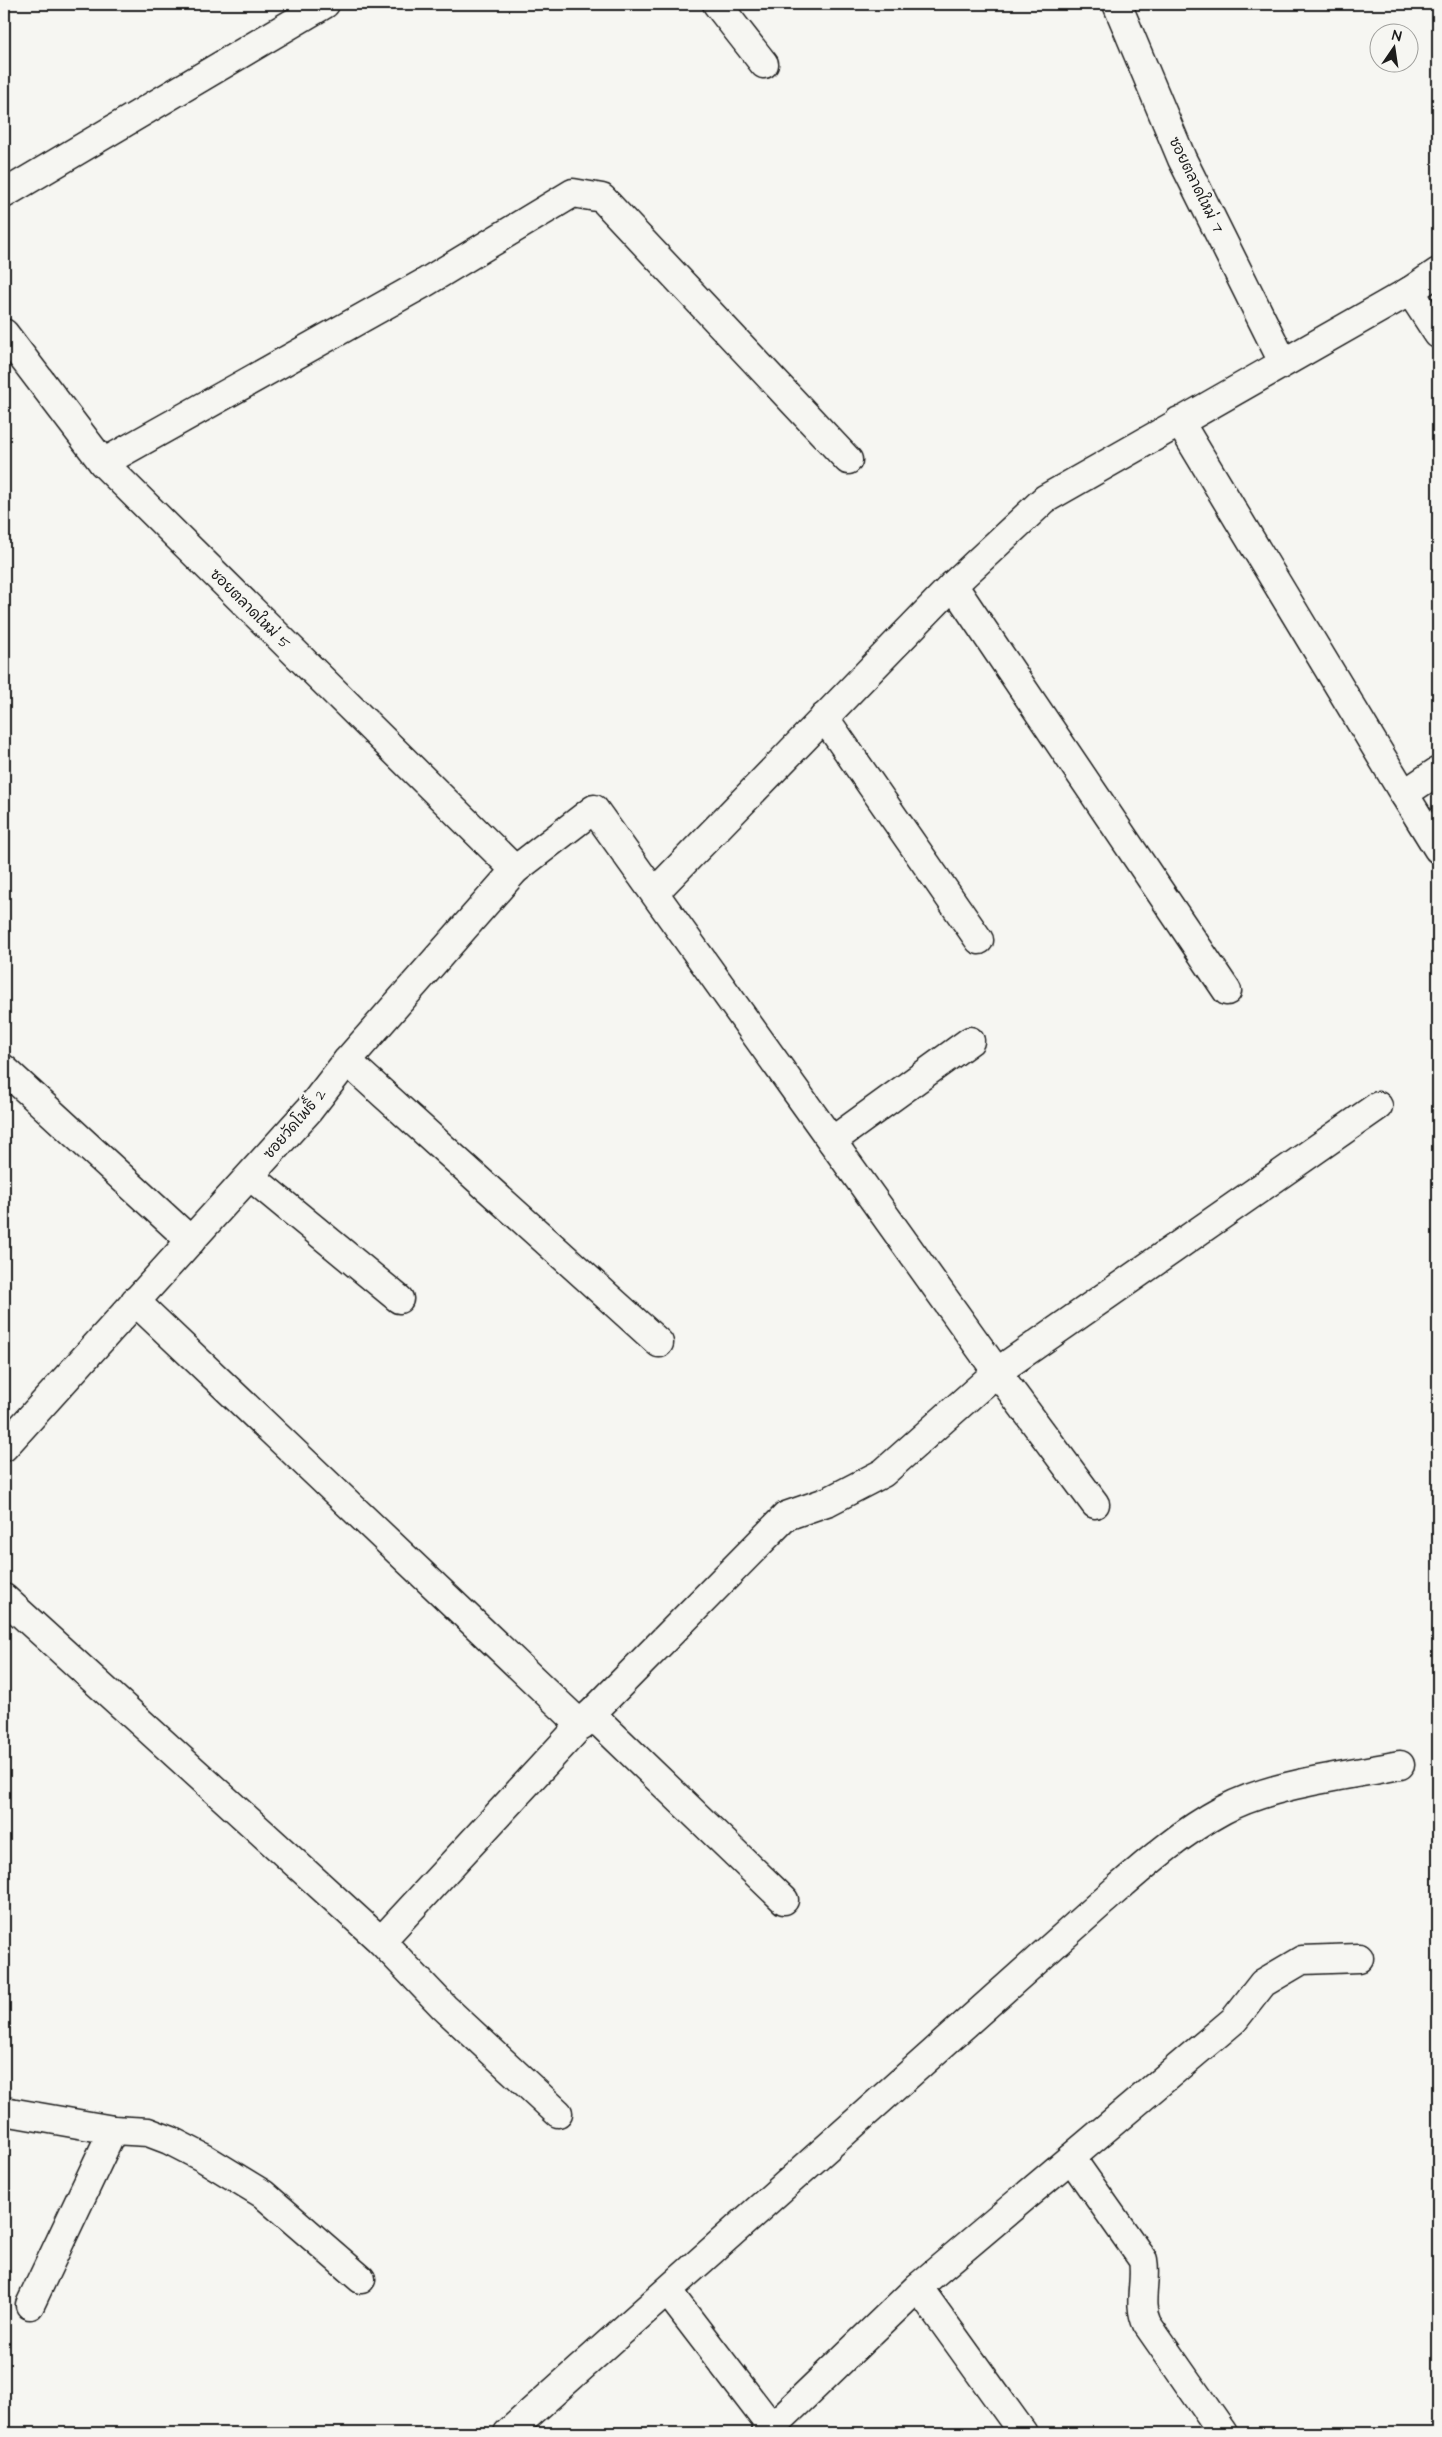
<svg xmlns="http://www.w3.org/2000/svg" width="1442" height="2437" font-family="'Architects Daughter','Playpen Sans Thai',sans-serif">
<rect width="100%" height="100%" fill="#f6f6f2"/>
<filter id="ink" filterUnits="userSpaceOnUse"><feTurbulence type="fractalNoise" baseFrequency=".02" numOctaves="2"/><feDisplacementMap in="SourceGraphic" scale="10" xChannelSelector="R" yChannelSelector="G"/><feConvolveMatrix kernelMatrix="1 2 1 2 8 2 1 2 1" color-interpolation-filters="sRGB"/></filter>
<g filter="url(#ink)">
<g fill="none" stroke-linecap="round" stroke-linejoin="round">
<defs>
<g id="minor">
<path d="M 717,4 L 764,64"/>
<path d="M 1117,4 L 1182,159 L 1283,362"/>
<path d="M 4,194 L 325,4"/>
<path d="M 1410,291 L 1438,272"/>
<path d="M 4,333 L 103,463 L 515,870"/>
<path d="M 1179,421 L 1404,794 L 1438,771"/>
<path d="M 103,463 L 426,282 L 573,193 L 602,198 L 848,460"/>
<path d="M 953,585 L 1227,991"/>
<path d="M 824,717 L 979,940"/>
<path d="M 1404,794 L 1438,849"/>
<path d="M 655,892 L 953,585 L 1045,499 L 1410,291 L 1438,334"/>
<path d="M 347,1061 L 659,1343"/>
<path d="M 4,1069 L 191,1241"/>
<path d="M 832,1141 L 970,1041"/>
<path d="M 250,1176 L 399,1299"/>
<path d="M 135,1301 L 582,1726"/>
<path d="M 4,1447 L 309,1110 L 347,1061 L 515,870 L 594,809 L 997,1372 L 1095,1504"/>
<path d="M 4,1598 L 381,1941 L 444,2007 L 558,2113"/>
<path d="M 591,1714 L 784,1900"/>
<path d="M 381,1941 L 591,1714 L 786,1516 L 829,1501 L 883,1473 L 997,1372 L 1378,1106"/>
<path d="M 4,2111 L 113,2130 L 148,2132 L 169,2140 L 204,2158 L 263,2194 L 361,2279"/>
<path d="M 1071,2158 L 1143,2260 C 1147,2281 1137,2304 1147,2324 L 1223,2433"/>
<path d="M 918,2287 L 1023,2433"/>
<path d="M 668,2292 L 776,2433"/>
<path d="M 30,2305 L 113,2130"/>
<path d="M 508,2433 L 1102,1902 C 1140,1869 1178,1834 1223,1810 C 1271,1784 1345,1776 1400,1765"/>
<path d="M 766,2433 L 918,2287 L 1234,2020 L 1263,1983 L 1302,1960 L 1359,1958"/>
</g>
</defs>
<use href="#minor" stroke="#1c1c1c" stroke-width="31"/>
<use href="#minor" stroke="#f6f6f2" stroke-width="28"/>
</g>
</g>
<g text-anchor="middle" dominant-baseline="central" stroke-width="4.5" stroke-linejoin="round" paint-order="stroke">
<g font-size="15" fill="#1c1c1c" stroke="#f6f6f2">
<text transform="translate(1196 185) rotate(64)">ซอยตลาดใหม่ 7</text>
<text transform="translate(250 609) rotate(45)">ซอยตลาดใหม่ 5</text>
<text transform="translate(295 1124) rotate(-49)">ซอยวัดโพธิ์ 2</text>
</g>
</g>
<rect width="1442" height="2437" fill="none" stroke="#f6f6f2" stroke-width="20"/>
<rect x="10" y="10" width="1422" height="2417" fill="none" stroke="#1c1c1c" stroke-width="2" filter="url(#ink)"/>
<g transform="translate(1394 48) rotate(13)"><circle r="24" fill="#f6f6f2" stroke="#9f9f9c"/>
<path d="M0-4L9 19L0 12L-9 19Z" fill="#1c1c1c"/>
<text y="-8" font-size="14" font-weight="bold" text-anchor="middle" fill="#1c1c1c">N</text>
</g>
</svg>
